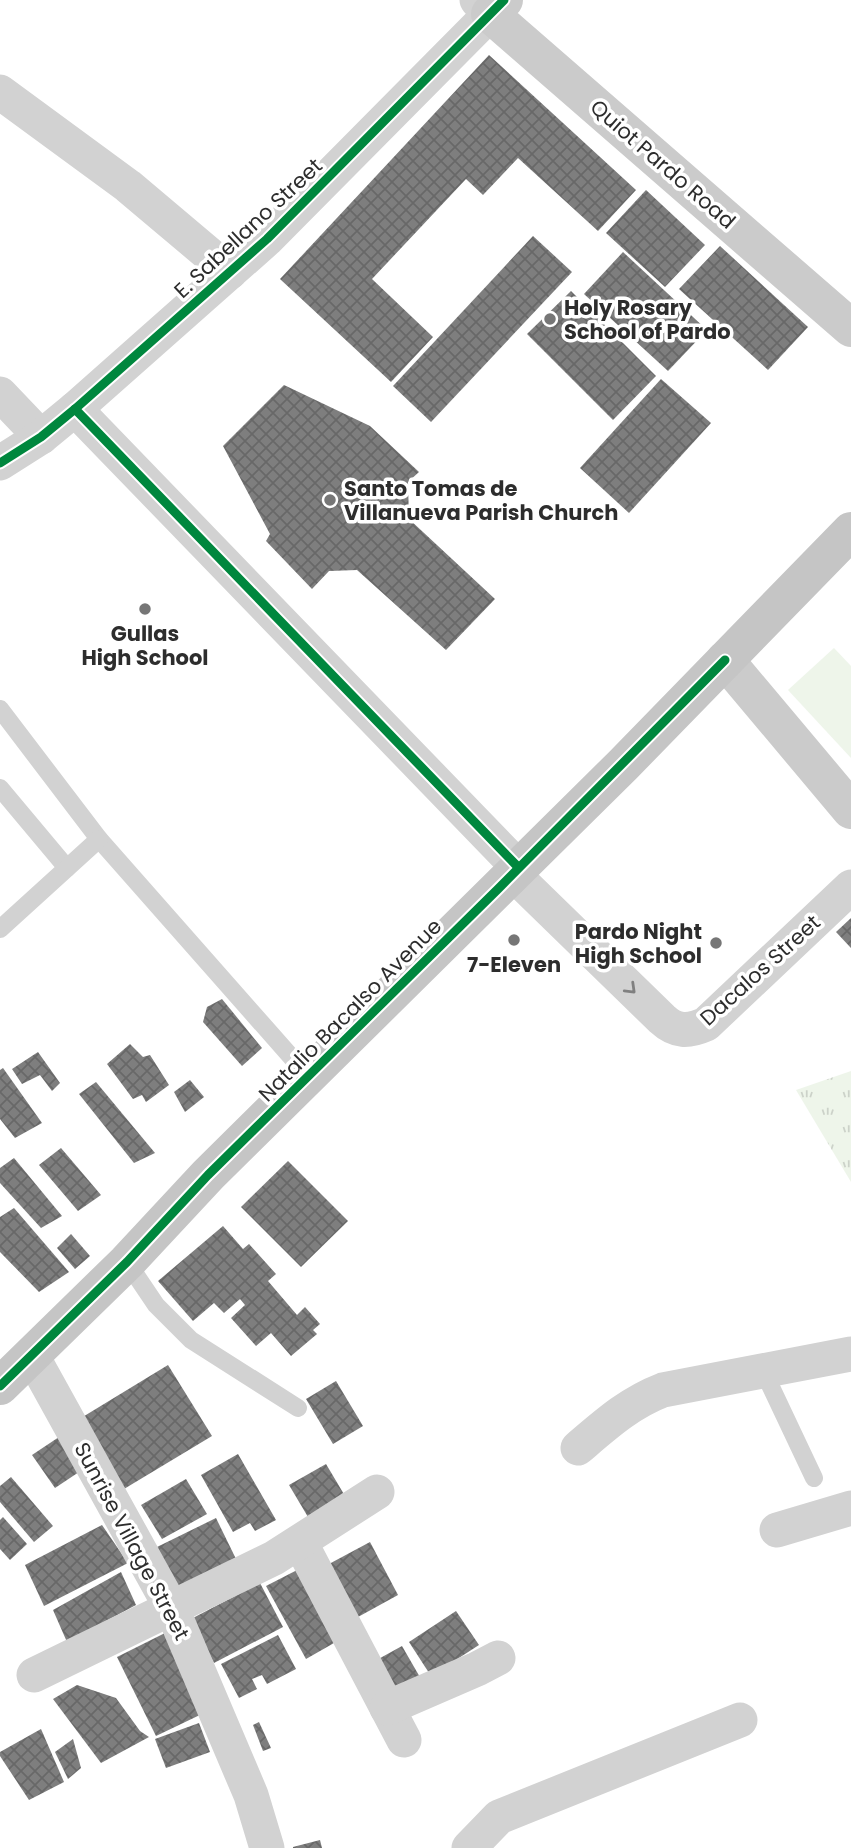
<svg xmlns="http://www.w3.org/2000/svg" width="851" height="1848" font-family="Poppins,sans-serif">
<defs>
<pattern id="grass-tufts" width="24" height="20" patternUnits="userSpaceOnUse" patternTransform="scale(1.75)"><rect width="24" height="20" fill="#eef5ea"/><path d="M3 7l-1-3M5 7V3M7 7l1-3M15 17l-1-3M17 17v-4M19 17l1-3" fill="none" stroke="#ccd2c9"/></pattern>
<pattern id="building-cross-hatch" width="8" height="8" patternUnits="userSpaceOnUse" patternTransform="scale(1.75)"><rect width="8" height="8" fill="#7e7e7e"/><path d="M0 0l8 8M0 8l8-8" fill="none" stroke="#686868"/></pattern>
</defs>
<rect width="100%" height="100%" fill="#fff"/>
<path fill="url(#grass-tufts)" d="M 851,1071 L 851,1182 L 796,1090 Z"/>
<path fill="#eef5ea" d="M 834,648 L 851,666 L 851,758 L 788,690 Z"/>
<g fill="url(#building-cross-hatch)">
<path d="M 489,55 L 636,190 L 598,231 L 518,158 L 483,195 L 466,179 L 372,279 L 433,337 L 391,382 L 280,279 Z"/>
<path d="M 646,190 L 705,245 L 665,287 L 606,233 Z"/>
<path d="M 533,236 L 572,272 L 431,422 L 393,386 Z"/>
<path d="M 720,246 L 808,327 L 768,370 L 679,289 Z"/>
<path d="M 623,252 L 707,330 L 668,371 L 584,294 Z"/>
<path d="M 571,291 L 656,376 L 613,420 L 527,334 Z"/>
<path d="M 661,379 L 711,423 L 629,513 L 580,468 Z"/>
<path d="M 284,385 L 370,426 L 419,472 L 408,482 L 409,519 L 495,599 L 446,650 L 357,570 L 329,571 L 312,589 L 266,541 L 270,534 L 223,446 Z"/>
<path d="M 851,918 L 851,948 L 836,932 Z"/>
<path d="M 222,999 L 262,1048 L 242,1066 L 203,1022 L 207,1007 Z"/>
<path d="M 130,1044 L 143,1057 L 150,1055 L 169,1085 L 146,1102 L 142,1095 L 133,1099 L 107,1064 Z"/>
<path d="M 38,1052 L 60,1083 L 52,1091 L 40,1075 L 22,1084 L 12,1069 Z"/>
<path d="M 3,1068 L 42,1123 L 15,1138 L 0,1119 L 0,1070 Z"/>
<path d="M 190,1080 L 204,1097 L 185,1112 L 174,1092 Z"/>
<path d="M 96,1082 L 155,1153 L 134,1163 L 79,1094 Z"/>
<path d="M 61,1148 L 101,1195 L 78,1211 L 39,1165 Z"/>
<path d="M 14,1158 L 62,1216 L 41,1228 L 0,1183 L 0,1168 Z"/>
<path d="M 288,1161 L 348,1221 L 301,1267 L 241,1207 Z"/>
<path d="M 14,1208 L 69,1272 L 39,1292 L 0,1252 L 0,1217 Z"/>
<path d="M 223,1226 L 243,1249 L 249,1244 L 276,1274 L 268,1281 L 297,1315 L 305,1307 L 320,1324 L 313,1330 L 317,1334 L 291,1356 L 271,1333 L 256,1346 L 231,1318 L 245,1305 L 240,1299 L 224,1313 L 214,1303 L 193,1321 L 158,1281 Z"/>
<path d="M 71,1234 L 90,1256 L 75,1269 L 57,1248 Z"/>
<path d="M 168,1365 L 212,1436 L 124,1489 L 81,1418 Z"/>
<path d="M 336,1381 L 363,1426 L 333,1444 L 306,1399 Z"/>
<path d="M 59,1437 L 82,1470 L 55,1488 L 32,1455 Z"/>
<path d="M 238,1454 L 276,1520 L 255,1531 L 250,1523 L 233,1532 L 201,1475 Z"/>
<path d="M 326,1464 L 348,1501 L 311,1522 L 289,1485 Z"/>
<path d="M 11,1477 L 53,1526 L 34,1542 L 0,1502 L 0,1486 Z"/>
<path d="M 186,1479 L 207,1514 L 162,1539 L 141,1505 Z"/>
<path d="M 3,1517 L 27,1544 L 10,1560 L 0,1549 L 0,1520 Z"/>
<path d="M 216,1518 L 237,1561 L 179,1590 L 157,1547 Z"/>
<path d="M 102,1525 L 128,1563 L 44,1606 L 25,1565 Z"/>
<path d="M 370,1542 L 398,1595 L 358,1617 L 329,1564 Z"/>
<path d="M 301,1568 L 341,1639 L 306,1659 L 266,1586 Z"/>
<path d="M 121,1572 L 136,1605 L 67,1642 L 53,1610 Z"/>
<path d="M 260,1583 L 283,1627 L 214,1663 L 191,1619 Z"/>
<path d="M 456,1611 L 479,1645 L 431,1676 L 409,1642 Z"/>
<path d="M 165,1633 L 204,1713 L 156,1736 L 117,1657 Z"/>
<path d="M 278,1635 L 296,1669 L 267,1684 L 262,1675 L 252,1679 L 257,1689 L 239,1698 L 221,1664 Z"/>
<path d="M 402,1646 L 421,1679 L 392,1695 L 373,1662 Z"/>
<path d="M 77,1685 L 116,1698 L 140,1731 L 149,1737 L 101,1763 L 53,1699 Z"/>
<path d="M 259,1722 L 271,1748 L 263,1751 L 253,1725 Z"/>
<path d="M 199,1723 L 210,1752 L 166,1768 L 155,1739 Z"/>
<path d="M 41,1729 L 64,1782 L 29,1800 L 0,1756 L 0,1752 Z"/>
<path d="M 73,1739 L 81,1768 L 68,1779 L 55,1752 Z"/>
<path d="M 320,1840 L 322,1848 L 293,1848 L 293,1847 Z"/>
</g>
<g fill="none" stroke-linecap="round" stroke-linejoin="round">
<g stroke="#d2d2d2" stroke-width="18">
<path d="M 0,709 L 99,839 L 308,1076"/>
<path d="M 0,788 L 67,868"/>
<path d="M 0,929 L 99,839"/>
<path d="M 127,1262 L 156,1305 L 191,1340 L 298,1408"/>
<path d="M 763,1370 L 814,1478"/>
</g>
<g stroke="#d2d2d2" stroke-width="35">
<path d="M 0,92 L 128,186 L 230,272"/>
<path d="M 0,394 L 41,437"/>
<path d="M 75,409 L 518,867"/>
<path d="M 0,463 L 41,437 L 75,409 L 267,239 L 490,14 L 477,0"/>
<path d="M 512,873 L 662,1019 C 676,1032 688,1032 706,1024 L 851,887"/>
<path d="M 32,1356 L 172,1609 L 251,1795 L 267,1848"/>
<path d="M 578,1448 C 605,1425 629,1403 663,1390 L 851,1354"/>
<path d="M 777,1530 L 851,1508"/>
<path d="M 300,1542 L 404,1740"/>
<path d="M 34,1675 L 274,1558 L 377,1492"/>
<path d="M 387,1708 L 477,1669 L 498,1658"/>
<path d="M 469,1848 L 499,1817 L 740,1720"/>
</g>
<g stroke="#cbcbcb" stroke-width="38">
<path d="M 504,0 L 490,14 L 851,328"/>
<path d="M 725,660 L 851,810"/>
</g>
<path stroke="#c5c5c5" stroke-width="38" d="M 0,1386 L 127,1262 L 208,1175 L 623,765 L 851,531"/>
<defs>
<g id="cycleway">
<path d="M 75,409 L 518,867"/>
<path d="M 0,463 L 41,437 L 75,409 L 267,239 L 504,0"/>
<path d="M 0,1386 L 127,1262 L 208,1175 L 498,889 L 725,660"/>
</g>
</defs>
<use href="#cycleway" stroke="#fff" stroke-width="13"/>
<use href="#cycleway" stroke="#00873e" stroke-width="9"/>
</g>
<defs><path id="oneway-chevron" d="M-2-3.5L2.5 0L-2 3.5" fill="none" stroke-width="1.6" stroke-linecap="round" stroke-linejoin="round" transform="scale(1.75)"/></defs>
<use stroke="#808080" href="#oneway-chevron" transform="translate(631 989) rotate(44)"/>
<g fill="#767676" stroke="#fff" stroke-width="2.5">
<circle cx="550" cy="319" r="7"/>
<circle cx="330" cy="500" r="7"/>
<circle cx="145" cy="609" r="7"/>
<circle cx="514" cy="940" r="7"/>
<circle cx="716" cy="943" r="7"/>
</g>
<g text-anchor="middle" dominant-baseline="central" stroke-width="7" stroke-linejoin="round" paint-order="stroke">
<g font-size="21" fill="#2d2d2d" stroke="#fff">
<text transform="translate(663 164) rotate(41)">Quiot Pardo Road</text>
<text transform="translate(248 228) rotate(-43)">E. Sabellano Street</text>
<text transform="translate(760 970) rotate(-42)">Dacalos Street</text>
<text transform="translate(350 1010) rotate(-45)">Natalio Bacalso Avenue</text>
<text transform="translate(132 1541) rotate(62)">Sunrise Village Street</text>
</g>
<g font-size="21" font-weight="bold" fill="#2d2d2d" stroke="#fff" text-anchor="start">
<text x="564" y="307">Holy Rosary<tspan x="564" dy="24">School of Pardo</tspan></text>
<text x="344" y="488">Santo Tomas de<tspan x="344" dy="24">Villanueva Parish Church</tspan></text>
<text x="145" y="633" text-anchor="middle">Gullas<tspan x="145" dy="24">High School</tspan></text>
<text x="702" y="931" text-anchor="end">Pardo Night<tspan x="702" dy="24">High School</tspan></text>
<text x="514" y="964" text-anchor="middle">7-Eleven</text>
</g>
</g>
</svg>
